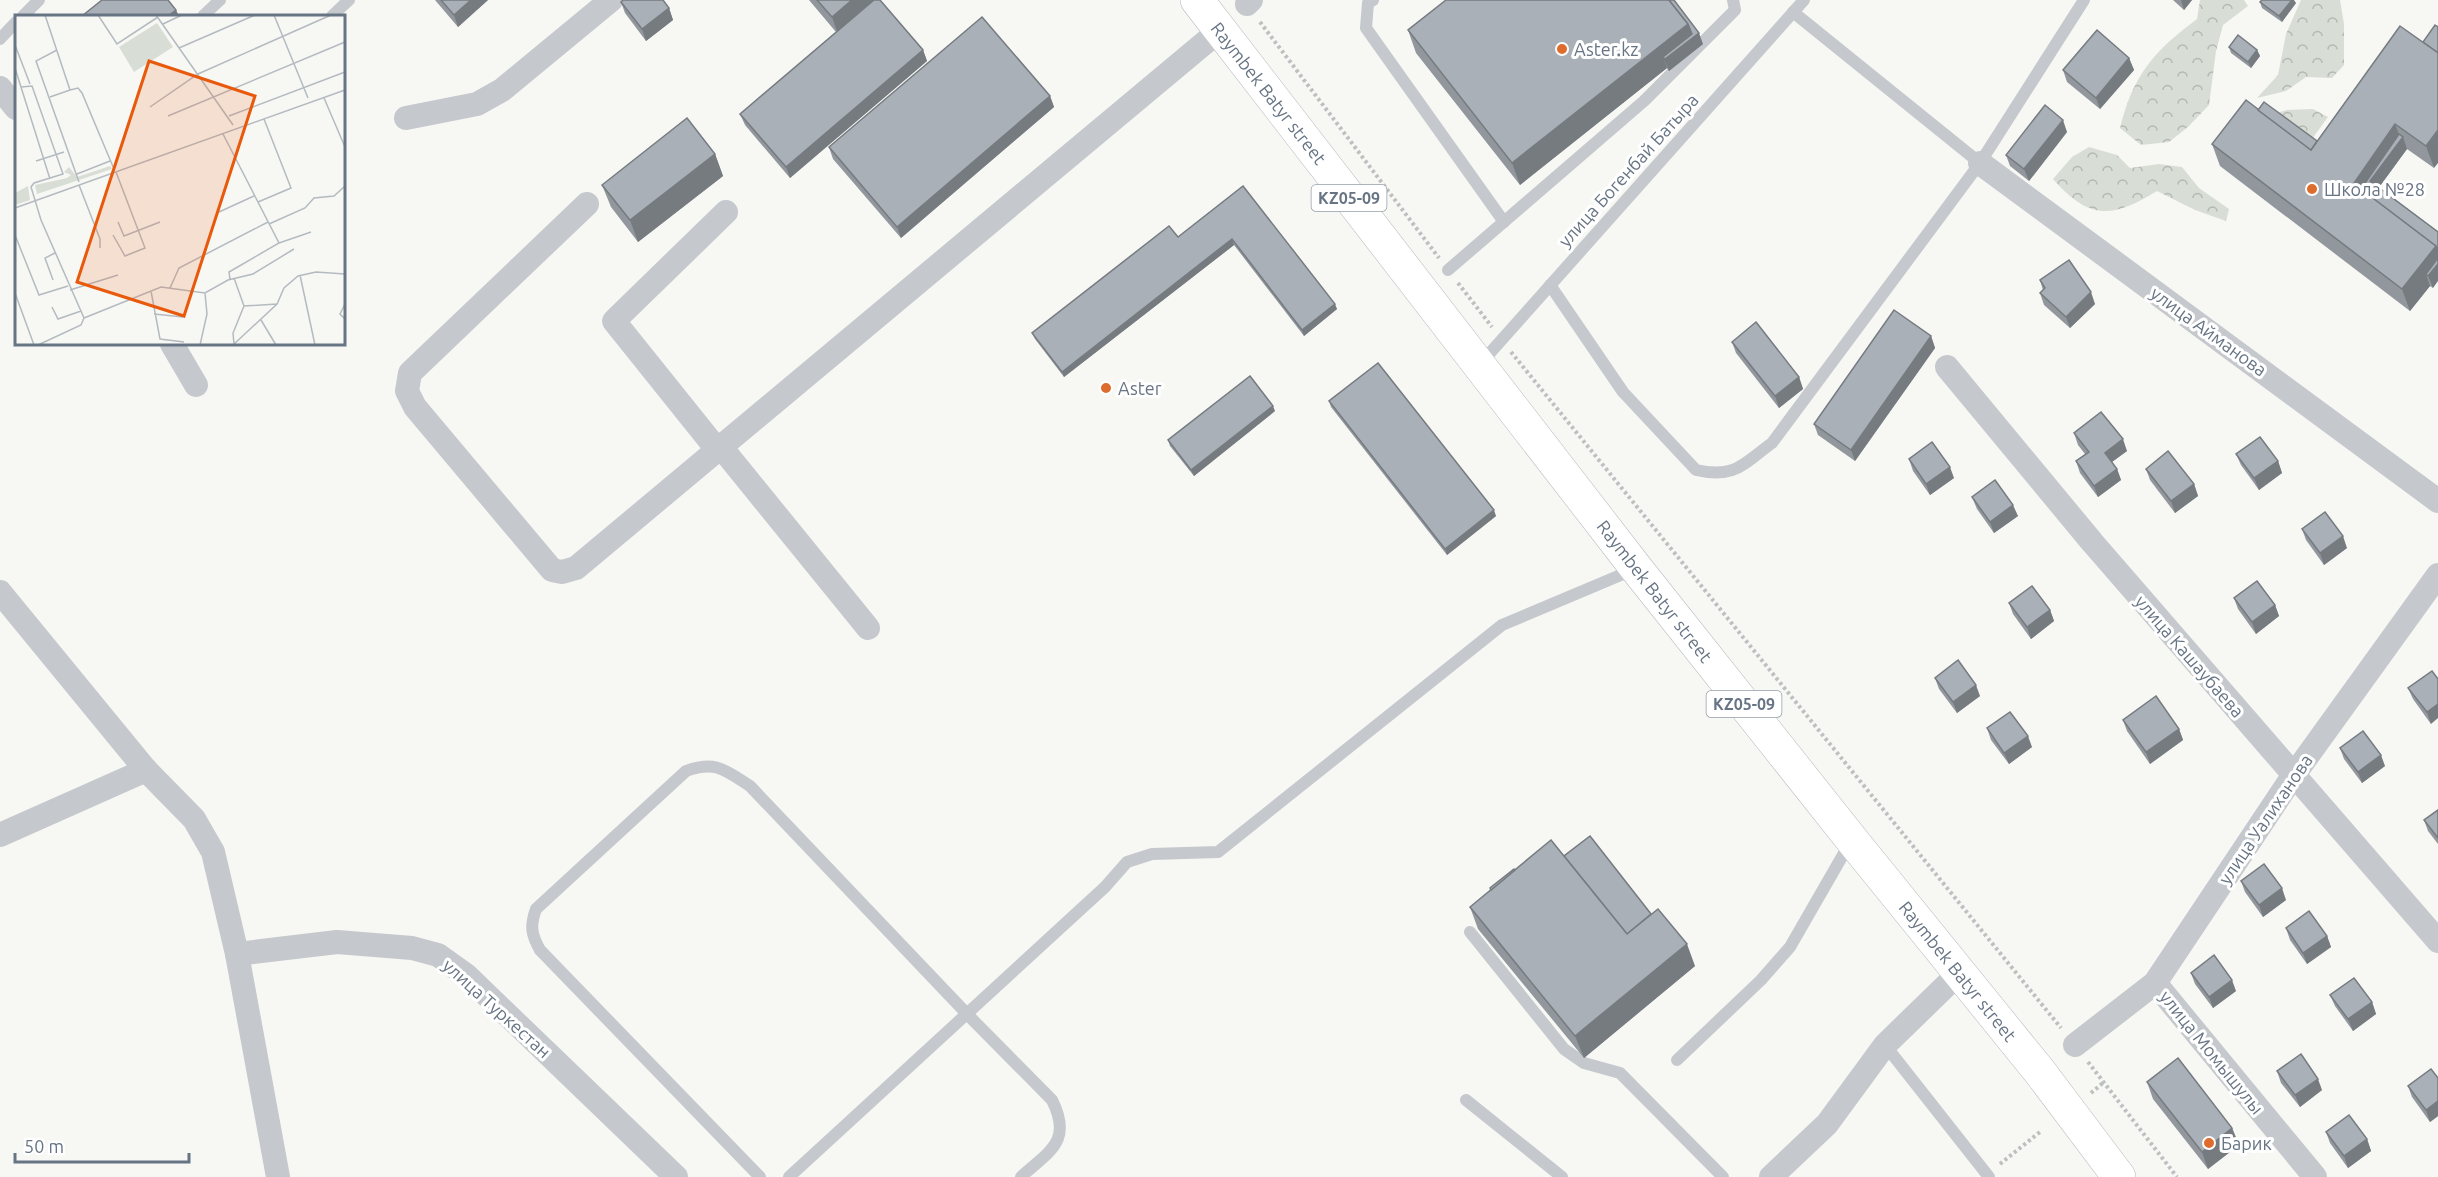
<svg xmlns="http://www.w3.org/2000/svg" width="2438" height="1177" font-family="Ubuntu,sans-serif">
<defs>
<pattern id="forest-crowns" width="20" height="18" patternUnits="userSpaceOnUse" patternTransform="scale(1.5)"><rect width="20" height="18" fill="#d8ded5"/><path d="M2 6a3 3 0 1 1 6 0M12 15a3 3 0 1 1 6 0" fill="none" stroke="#b3b9b2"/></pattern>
</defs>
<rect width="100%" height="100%" fill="#f7f7f4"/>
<g fill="url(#forest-crowns)">
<path d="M 2200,0 L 2244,0 L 2248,6 L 2223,25 L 2216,51 L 2209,105 L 2188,127 L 2169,142 L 2141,145 L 2120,128 C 2133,75 2154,51 2197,19 Z"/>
<path d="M 2301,0 L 2340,0 L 2344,24 L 2344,65 L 2332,78 L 2306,77 L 2286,91 L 2257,98 L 2278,75 L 2286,34 Z"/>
<path d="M 2313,109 L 2328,117 L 2304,150 L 2269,115 L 2287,110 Z"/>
<path d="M 2089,147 L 2117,155 L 2130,168 L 2159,164 L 2182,167 L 2199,188 L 2229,209 L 2226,221 L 2195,210 L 2157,191 C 2112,219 2089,220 2053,179 L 2072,157 Z"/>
</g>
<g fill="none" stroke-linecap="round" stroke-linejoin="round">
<defs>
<path id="primary" d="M 1197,0 L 1636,568 L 1852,840 L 2040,1072 L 2119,1177"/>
</defs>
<use href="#primary" stroke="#b6babe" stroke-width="34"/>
<g stroke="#bdbfc1" stroke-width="4" stroke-dasharray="3 3" stroke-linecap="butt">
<path d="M 1260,22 L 1439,258"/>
<path d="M 1458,283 L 1492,327"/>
<path d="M 1511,352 L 2061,1028"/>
<path d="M 2088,1062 L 2177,1177"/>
<path d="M 2091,1093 L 2104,1082"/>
<path d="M 2000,1164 L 2040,1132"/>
</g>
<g stroke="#c5c8cc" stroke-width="12">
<path d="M 1373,0 L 1368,3 L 1366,28 L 1504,222"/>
<path d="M 1793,12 L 1980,163"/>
<path d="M 23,16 L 39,0"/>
<path d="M 203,16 L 220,0"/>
<path d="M 332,16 L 349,0"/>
<path d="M 0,39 L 16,22"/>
<path d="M 1448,270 L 1644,101 L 1735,10 L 1733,0"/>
<path d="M 1550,285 L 1623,392 L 1696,470 C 1735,479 1743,464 1772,443 L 1980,163 L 2084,0"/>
<path d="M 1481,363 L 1804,0"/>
<path d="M 1470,932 L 1564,1049 L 1584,1063 L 1620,1073 L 1723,1177"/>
<path d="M 1885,1045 L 1989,1177"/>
<path d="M 1677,1060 L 1761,980 L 1790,947 L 1851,841"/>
<path d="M 1466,1100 L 1562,1177"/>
<path d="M 760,1177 L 540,950 C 531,934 530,926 536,909 L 686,771 C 715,760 725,770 750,786 L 967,1014 L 1052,1100 C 1073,1142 1049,1151 1021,1177"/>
<path d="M 789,1177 L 1105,887 L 1127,862 L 1152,854 L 1218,852 L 1502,625 L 1635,569"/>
</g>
<g stroke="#c5c8cc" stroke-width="24">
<path d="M 1247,4 L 1251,0"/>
<path d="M 0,88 L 16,108"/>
<path d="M 406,118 L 477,104 L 502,90 L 611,0"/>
<path d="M 1980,163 L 2438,501"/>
<path d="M 587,204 L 410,373 L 407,391 L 415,407 L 552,570 L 562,572 L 576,568 L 1220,30"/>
<path d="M 726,212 L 614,321 L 711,442 L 721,447 L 868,628"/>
<path d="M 172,344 L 196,385"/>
<path d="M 1947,367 L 2092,542 L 2438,941"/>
<path d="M 0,592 L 146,770 L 194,819 L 213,852 L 237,954 L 278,1177"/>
<path d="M 0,835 L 146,770"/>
<path d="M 237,954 L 337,942 L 412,948 L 438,955 L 466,975 L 676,1177"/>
<path d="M 2155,983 L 2315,1177"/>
<path d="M 2075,1045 L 2155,983 L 2293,776 L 2438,575"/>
<path d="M 1771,1177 L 1827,1124 L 1885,1045 L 1960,972"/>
</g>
<use href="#primary" stroke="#fff" stroke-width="33"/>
</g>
<g fill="#91979d">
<path d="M 435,0 L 488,0 L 458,27 Z"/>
<path d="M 809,0 L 880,0 L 923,50 L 927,61 L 790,178 L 745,125 L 740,114 L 836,32 Z"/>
<path d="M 2173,0 L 2192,0 L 2184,10 Z"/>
<path d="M 621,2 L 669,8 L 673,20 L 646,41 L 625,13 Z"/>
<path d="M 2260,2 L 2296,3 L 2282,22 L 2262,8 Z"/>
<path d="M 2400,26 L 2434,168 L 2407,149 L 2379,187 L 2438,232 L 2433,288 L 2430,286 L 2410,311 L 2220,166 L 2212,144 L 2258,110 L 2317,141 Z"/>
<path d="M 1408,30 L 1703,44 L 1669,71 L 1667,68 L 1520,185 L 1416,53 Z"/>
<path d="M 2229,47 L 2257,50 L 2260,56 L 2251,68 L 2231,53 Z"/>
<path d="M 2129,58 L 2134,70 L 2100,109 L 2067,82 L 2063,70 Z"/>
<path d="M 1050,96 L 1054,107 L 901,238 L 833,159 L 829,147 Z"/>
<path d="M 2067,132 L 2029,181 L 2010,166 L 2006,155 Z"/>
<path d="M 715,154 L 723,176 L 638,242 L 611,207 L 602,185 Z"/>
<path d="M 1243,186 L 1337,309 L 1304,336 L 1234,245 L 1064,377 L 1035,339 L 1032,333 L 1178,237 Z"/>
<path d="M 2040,280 L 2095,304 L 2070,328 L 2044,305 L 2040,293 L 2043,290 Z"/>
<path d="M 1931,336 L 1935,348 L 1855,461 L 1818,435 L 1814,424 Z"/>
<path d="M 1732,342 L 1799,377 L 1803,389 L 1779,408 L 1736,353 Z"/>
<path d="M 1329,401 L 1496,516 L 1447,555 L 1331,407 Z"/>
<path d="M 1275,411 L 1194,476 L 1170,446 L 1168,440 Z"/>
<path d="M 2074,433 L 2127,451 L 2112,462 L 2117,469 L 2121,480 L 2098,497 L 2080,473 L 2076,461 L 2085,454 L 2078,445 Z"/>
<path d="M 2236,454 L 2278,461 L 2282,473 L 2259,490 L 2241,465 Z"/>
<path d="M 1909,459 L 1954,478 L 1930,495 L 1913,471 Z"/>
<path d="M 2146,469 L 2194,484 L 2198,496 L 2175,513 L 2150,480 Z"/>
<path d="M 1972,497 L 2018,516 L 1994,533 L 1977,509 Z"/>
<path d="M 2302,529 L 2347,548 L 2324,565 L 2306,540 Z"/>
<path d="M 2234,598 L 2275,605 L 2279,616 L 2256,634 L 2238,609 Z"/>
<path d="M 2009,603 L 2050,610 L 2054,621 L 2031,639 L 2013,614 Z"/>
<path d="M 2432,671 L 2431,724 L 2413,699 L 2408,688 Z"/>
<path d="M 1935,678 L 1980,696 L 1957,713 L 1939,689 Z"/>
<path d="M 2123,720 L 2179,729 L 2183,740 L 2150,764 L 2127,731 Z"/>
<path d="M 1987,728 L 2032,747 L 2009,764 L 1991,740 Z"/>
<path d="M 2340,748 L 2385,766 L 2362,783 L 2344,759 Z"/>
<path d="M 2438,810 L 2438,844 L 2428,831 L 2424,820 Z"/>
<path d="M 1564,856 L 1651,914 L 1695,966 L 1584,1058 L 1478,929 L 1470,907 L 1491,890 L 1490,888 L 1515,870 Z"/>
<path d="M 2241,881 L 2286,900 L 2263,917 L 2245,892 Z"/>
<path d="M 2286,928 L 2327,936 L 2331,947 L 2307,964 L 2290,940 Z"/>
<path d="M 2191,973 L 2236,991 L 2213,1008 L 2195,984 Z"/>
<path d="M 2330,995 L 2372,1002 L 2376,1014 L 2353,1031 L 2335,1006 Z"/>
<path d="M 2277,1071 L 2322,1090 L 2300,1107 L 2281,1083 Z"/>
<path d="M 2438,1078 L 2438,1116 L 2430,1122 L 2412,1097 L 2408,1086 Z"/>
<path d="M 2147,1082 L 2232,1128 L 2239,1145 L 2208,1169 L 2153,1099 Z"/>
<path d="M 2326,1132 L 2367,1139 L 2371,1151 L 2348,1168 L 2330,1143 Z"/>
</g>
<g fill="#767b80">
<path d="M 471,0 L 488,0 L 458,27 L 454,15 Z"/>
<path d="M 852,0 L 878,0 L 838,34 L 832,17 Z"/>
<path d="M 2181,0 L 2192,0 L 2184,10 Z"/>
<path d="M 2292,0 L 2294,0 L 2296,3 L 2282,22 L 2279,16 Z"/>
<path d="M 669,8 L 673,20 L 646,41 L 642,29 Z"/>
<path d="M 176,10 L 179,16 L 168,16 Z"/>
<path d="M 1688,24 L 1699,33 L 1703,44 L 1669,71 L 1663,57 L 1667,68 L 1520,185 L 1512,163 Z"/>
<path d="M 923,50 L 927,61 L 790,178 L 786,167 Z"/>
<path d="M 2257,50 L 2260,56 L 2251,68 L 2248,62 Z"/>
<path d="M 2129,58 L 2134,70 L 2100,109 L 2096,98 Z"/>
<path d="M 1050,96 L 1054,107 L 901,238 L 897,227 Z"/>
<path d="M 2063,120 L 2067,132 L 2029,181 L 2024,169 Z"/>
<path d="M 2395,124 L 2401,140 L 2403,137 L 2407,149 L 2375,193 L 2366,200 L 2354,183 Z"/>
<path d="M 2438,130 L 2438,163 L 2434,168 L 2426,146 Z"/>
<path d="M 715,154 L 723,176 L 638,242 L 630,220 Z"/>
<path d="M 1232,239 L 1234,245 L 1064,377 L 1062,372 Z"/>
<path d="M 2436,246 L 2438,252 L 2438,281 L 2433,288 L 2428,276 L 2426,274 L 2430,286 L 2410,311 L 2402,289 Z"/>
<path d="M 2091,292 L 2095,304 L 2070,328 L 2066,317 Z"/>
<path d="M 1335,304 L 1337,309 L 1304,336 L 1302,330 Z"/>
<path d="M 1931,336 L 1935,348 L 1855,461 L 1851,450 Z"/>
<path d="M 1799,377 L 1803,389 L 1779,408 L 1775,396 Z"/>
<path d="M 1273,406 L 1275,411 L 1194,476 L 1191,470 Z"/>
<path d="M 2123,439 L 2127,451 L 2109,464 L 2105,453 Z"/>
<path d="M 2278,461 L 2282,473 L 2259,490 L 2254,478 Z"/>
<path d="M 1950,467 L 1954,478 L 1930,495 L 1926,484 Z"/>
<path d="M 2117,469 L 2121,480 L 2098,497 L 2094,486 Z"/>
<path d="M 2194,484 L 2198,496 L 2175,513 L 2171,501 Z"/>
<path d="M 2013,505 L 2018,516 L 1994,533 L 1990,522 Z"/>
<path d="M 1494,510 L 1496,516 L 1447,555 L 1445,549 Z"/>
<path d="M 2343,536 L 2347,548 L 2324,565 L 2320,553 Z"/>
<path d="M 2275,605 L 2279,616 L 2256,634 L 2252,622 Z"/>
<path d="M 2050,610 L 2054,621 L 2031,639 L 2027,627 Z"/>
<path d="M 1976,685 L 1980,696 L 1957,713 L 1953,702 Z"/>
<path d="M 2438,704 L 2438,718 L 2431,724 L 2427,712 Z"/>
<path d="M 2179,729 L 2183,740 L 2150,764 L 2146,752 Z"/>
<path d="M 2028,736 L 2032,747 L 2009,764 L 2004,753 Z"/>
<path d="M 2381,755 L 2385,766 L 2362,783 L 2358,772 Z"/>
<path d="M 2282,888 L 2286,900 L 2263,917 L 2259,905 Z"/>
<path d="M 2327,936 L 2331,947 L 2307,964 L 2303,953 Z"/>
<path d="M 1687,944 L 1695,966 L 1584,1058 L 1575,1036 Z"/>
<path d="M 2232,980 L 2236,991 L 2213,1008 L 2209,997 Z"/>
<path d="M 2372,1002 L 2376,1014 L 2353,1031 L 2348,1019 Z"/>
<path d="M 2318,1079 L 2322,1090 L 2300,1107 L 2295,1095 Z"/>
<path d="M 2438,1101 L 2438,1116 L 2430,1122 L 2426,1110 Z"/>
<path d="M 2232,1128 L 2239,1145 L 2208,1169 L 2202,1152 Z"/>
<path d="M 2367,1139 L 2371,1151 L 2348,1168 L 2344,1156 Z"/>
</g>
<g fill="#a9b0b7" stroke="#767b80" stroke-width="1.5">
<path d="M 102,0 L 168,0 L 176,10 L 168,16 L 82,16 Z"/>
<path d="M 441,0 L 471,0 L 454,15 Z"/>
<path d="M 623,0 L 663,0 L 669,8 L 642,29 L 621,2 Z"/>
<path d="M 817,0 L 852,0 L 832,17 Z"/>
<path d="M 874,0 L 880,0 L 923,50 L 786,167 L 740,114 Z"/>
<path d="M 1446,0 L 1669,0 L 1688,24 L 1512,163 L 1408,30 Z"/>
<path d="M 1669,0 L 1674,0 L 1699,33 L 1665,59 L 1663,57 L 1692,34 L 1688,24 Z"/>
<path d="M 2262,0 L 2292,0 L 2279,16 L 2260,2 Z"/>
<path d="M 982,17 L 1050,96 L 897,227 L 829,147 Z"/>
<path d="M 2435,25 L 2438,27 L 2438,53 L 2423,42 Z"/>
<path d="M 2400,26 L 2438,53 L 2438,130 L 2426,146 L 2395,124 L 2354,183 L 2436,246 L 2402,289 L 2212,144 L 2246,100 L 2311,150 Z"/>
<path d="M 2097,30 L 2129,58 L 2096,98 L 2063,70 Z"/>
<path d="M 2238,35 L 2257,50 L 2248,62 L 2229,47 Z"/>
<path d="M 2264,102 L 2317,141 L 2311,150 L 2258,110 Z"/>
<path d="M 2045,105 L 2063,120 L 2024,169 L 2006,155 Z"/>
<path d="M 687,118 L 715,154 L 630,220 L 602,185 Z"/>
<path d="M 2399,134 L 2403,137 L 2370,181 L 2438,232 L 2438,252 L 2436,246 L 2361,189 Z"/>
<path d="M 1243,186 L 1335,304 L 1302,330 L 1232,239 L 1062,372 L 1032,333 L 1169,226 L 1178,237 Z"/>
<path d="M 2438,258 L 2438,264 L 2428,276 L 2426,274 Z"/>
<path d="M 2069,260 L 2091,292 L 2066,317 L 2040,293 L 2045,288 L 2040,280 Z"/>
<path d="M 1894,310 L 1931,336 L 1851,450 L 1814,424 Z"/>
<path d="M 1756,322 L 1799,377 L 1775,396 L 1732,342 Z"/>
<path d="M 1378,363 L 1494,510 L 1445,549 L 1329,401 Z"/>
<path d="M 1250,376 L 1273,406 L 1191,470 L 1168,440 Z"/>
<path d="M 2101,412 L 2123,439 L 2105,453 L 2117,469 L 2094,486 L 2076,461 L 2089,452 L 2074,433 Z"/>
<path d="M 2260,437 L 2278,461 L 2254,478 L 2236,454 Z"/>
<path d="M 1932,442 L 1950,467 L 1926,484 L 1909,459 Z"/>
<path d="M 2168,451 L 2194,484 L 2171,501 L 2146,469 Z"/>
<path d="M 1995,480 L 2013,505 L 1990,522 L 1972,497 Z"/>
<path d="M 2325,512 L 2343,536 L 2320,553 L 2302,529 Z"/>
<path d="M 2257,581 L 2275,605 L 2252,622 L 2234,598 Z"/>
<path d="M 2032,586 L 2050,610 L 2027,627 L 2009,603 Z"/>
<path d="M 1958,660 L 1976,685 L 1953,702 L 1935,678 Z"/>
<path d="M 2432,671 L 2438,679 L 2438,704 L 2427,712 L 2408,688 Z"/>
<path d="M 2156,696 L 2179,729 L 2146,752 L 2123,720 Z"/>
<path d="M 2010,712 L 2028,736 L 2004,753 L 1987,728 Z"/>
<path d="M 2363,731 L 2381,755 L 2358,772 L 2340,748 Z"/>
<path d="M 2438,810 L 2438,838 L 2424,820 Z"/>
<path d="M 1590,836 L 1651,914 L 1627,934 L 1564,856 Z"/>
<path d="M 1551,840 L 1627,934 L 1658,909 L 1687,944 L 1575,1036 L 1470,907 Z"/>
<path d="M 2264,864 L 2282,888 L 2259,905 L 2241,881 Z"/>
<path d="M 1514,869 L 1515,870 L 1491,890 L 1490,888 Z"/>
<path d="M 2309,911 L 2327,936 L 2303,953 L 2286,928 Z"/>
<path d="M 2214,955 L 2232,980 L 2209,997 L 2191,973 Z"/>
<path d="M 2354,978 L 2372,1002 L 2348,1019 L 2330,995 Z"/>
<path d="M 2301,1054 L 2318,1079 L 2295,1095 L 2277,1071 Z"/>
<path d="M 2178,1058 L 2232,1128 L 2202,1152 L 2147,1082 Z"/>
<path d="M 2431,1069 L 2438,1078 L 2438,1101 L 2426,1110 L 2408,1086 Z"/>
<path d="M 2349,1115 L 2367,1139 L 2344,1156 L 2326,1132 Z"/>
</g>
<g fill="#de6c2d" stroke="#fff" stroke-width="2">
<circle cx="1562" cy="49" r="6"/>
<circle cx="2312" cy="189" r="6"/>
<circle cx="1106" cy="388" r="6"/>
<circle cx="2209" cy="1143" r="6"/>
</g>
<g text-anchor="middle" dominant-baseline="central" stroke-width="6" stroke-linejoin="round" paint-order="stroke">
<g fill="#fff" stroke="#959ea9" stroke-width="1.5">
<rect x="1311.5" y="185" width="75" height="26" rx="4.5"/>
<rect x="1706.5" y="691" width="75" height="26" rx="4.5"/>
</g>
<g font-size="16" font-weight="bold" fill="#677484">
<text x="1349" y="198">KZ05-09</text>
<text x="1744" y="704">KZ05-09</text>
</g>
<g font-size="18" fill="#677484" stroke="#fff" text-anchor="start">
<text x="1574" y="49">Aster.kz</text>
<text x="2324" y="189">Школа №28</text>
<text x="1118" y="388">Aster</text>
<text x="2221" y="1143">Барик</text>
</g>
<g font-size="18" fill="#677484" stroke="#fff">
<text transform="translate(1269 93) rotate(52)">Raymbek Batyr street</text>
<text transform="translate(1628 170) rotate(-48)">улица Богенбай Батыра</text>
<text transform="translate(2209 331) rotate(36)">улица Айманова</text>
<text transform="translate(1655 591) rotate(52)">Raymbek Batyr street</text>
<text transform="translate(2190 656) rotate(49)">улица Кашаубаева</text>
<text transform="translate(2265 819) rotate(-56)">улица Уалиханова</text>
<text transform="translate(1958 971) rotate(51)">Raymbek Batyr street</text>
<text transform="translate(497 1008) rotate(42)">улица Туркестан</text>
<text transform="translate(2212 1052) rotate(51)">улица Момышулы</text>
</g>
</g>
<g transform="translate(15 15)">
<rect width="330" height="330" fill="#f7f7f4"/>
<path d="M 142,8 L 158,32 L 119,57 L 104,32 ZM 13,171 L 15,185 L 0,190 L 0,178 Z" fill="#d8ded5"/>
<path d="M 95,151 L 97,154 L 22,179 L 20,170 L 52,163 L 56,160 L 49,157 L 54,152 L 62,162 Z" fill="#d8ded5"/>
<path fill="none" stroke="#b4bbc0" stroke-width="1.5" d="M 30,0 L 55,75 L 63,73 L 67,78 L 99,154M 83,0 L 102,29 L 143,2M 141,0 L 218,110M 259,0 L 293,83M 148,9 L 167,0M 0,30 L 15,69M 164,33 L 240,0M 42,35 L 21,46 L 64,167M 0,53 L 35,164M 6,72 L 17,71 L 48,159 L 19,168 L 16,172 L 26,205 L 69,303 L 66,310 L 23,330M 35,82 L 55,75M 309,83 L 330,132M 135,92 L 183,59 L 316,0M 153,101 L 330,27M 214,101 L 330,57M 208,119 L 264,228 L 214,257 L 215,264M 21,146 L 49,137M 62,159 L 95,146M 64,170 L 85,224 L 85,233M 243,187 L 276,173 L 249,104M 0,193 L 330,75M 204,197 L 239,181M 103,207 L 109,221 L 145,207M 254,209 L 290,193 L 299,183 L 319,181 L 330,171M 0,220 L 24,280 L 53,271M 98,220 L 110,241 L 130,233 L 101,157M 264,228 L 296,217M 285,260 L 300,330M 219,263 L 229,291M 38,265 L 30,243 L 40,238M 155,273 L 164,253 L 253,207M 55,275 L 103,260M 136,276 L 145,324 L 169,327M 0,278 L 19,330M 330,289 L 325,299 L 330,304M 37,292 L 43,304 L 66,296M 139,299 L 168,302M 69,303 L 146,272 L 190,278 L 213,265 L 238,259 L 279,234M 246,305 L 261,330M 219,329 L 218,318 L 229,291 L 262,289M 185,330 L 192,299 L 190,278M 218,330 L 262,289 L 269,273 L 283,261 L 301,257 L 330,259"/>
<path fill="#e8590c" fill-opacity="0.15" stroke="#e8590c" stroke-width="3" d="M 134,46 L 240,81 L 169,301 L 62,267 Z"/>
<rect width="330" height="330" fill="none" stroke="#677484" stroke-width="3"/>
</g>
<path d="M15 1153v9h174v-9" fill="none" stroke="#677484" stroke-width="3"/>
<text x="24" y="1153" font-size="18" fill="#677484" stroke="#ffffff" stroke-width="4.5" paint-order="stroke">50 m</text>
</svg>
